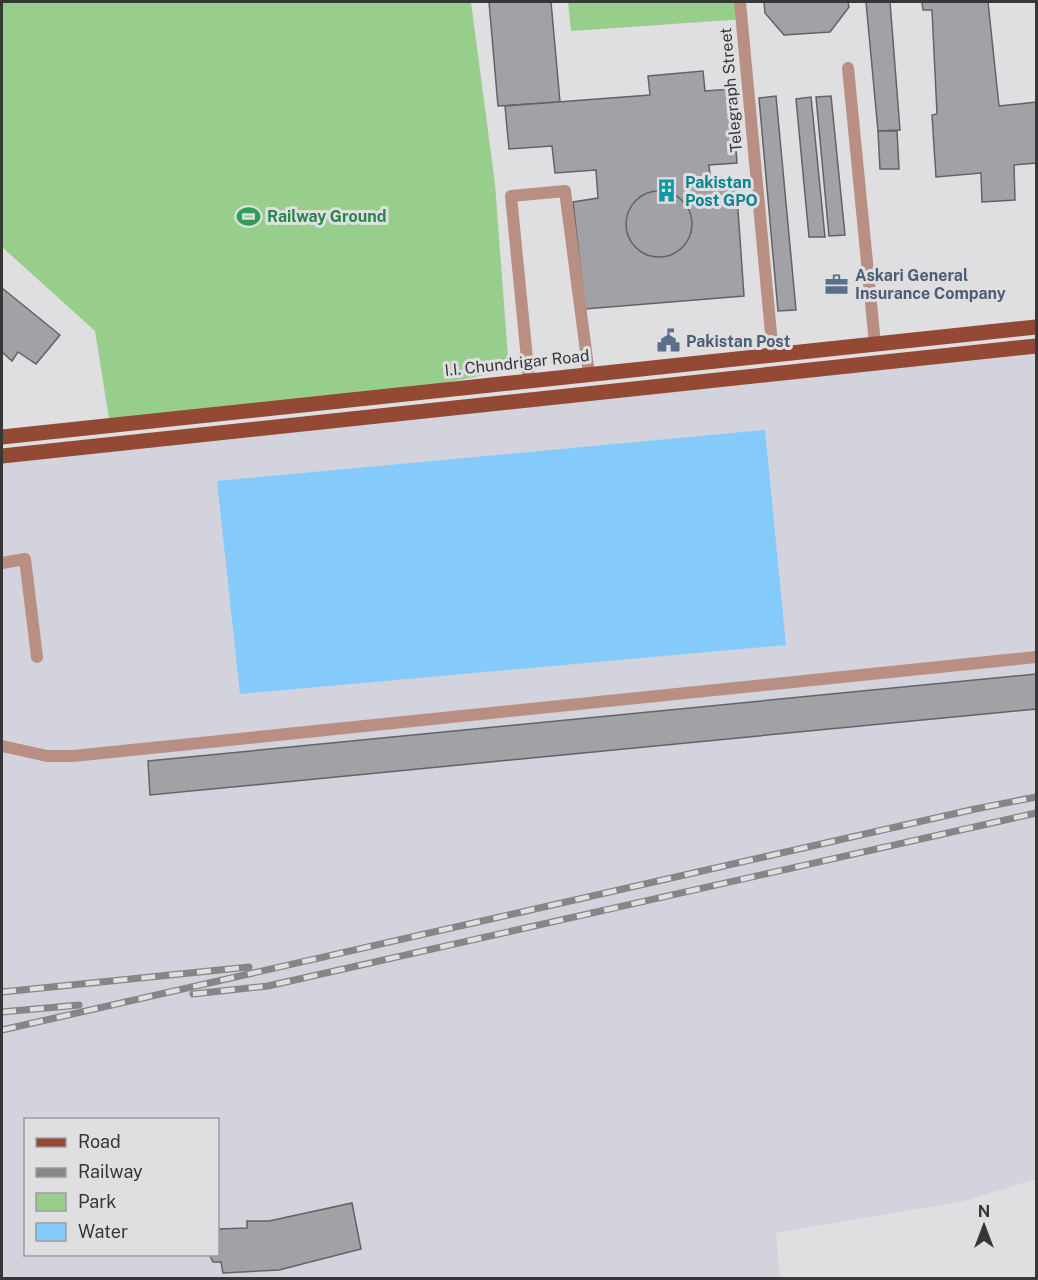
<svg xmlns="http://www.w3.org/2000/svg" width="1038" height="1280" font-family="'Public Sans',sans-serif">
<rect width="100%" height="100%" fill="#dfdfe2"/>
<path fill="#d2d3dd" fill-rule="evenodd" d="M 1036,345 L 1036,1179 L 964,1201 L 776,1233 L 780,1278 L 2,1278 L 2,456 ZM 26,1120 L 218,1120 L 218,1254 L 26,1254 Z"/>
<g fill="#98ce8c">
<path d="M 2,2 L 471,2 L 495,184 L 509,370 L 375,397 L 110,425 L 95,331 L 2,247 Z"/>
<path d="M 568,2 L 744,2 L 746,19 L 571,31 Z"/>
</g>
<path fill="#84cbfb" d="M 765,430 L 786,645 L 240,694 L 217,481 Z"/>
<g fill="#a1a2a5" stroke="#636366" stroke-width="1.5">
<path d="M 489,2 L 551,2 L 560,102 L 498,106 Z"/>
<path d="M 764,2 L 848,2 L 849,7 L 830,32 L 784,35 L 765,13 Z"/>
<path d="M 866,2 L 890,2 L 900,130 L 878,131 Z"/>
<path d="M 922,2 L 988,2 L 999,106 L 1036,102 L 1036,163 L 1014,165 L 1015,200 L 982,202 L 981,173 L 936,177 L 932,115 L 937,114 L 932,10 L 923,10 Z"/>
<path d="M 703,71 L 705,91 L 732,89 L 737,163 L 709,165 L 711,184 L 736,182 L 744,296 L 585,309 L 573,202 L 598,198 L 596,170 L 555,173 L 552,146 L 509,149 L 505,106 L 650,95 L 648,76 Z"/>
<path d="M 776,96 L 796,310 L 778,311 L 759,98 Z"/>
<path d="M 831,96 L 845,235 L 829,236 L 816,97 Z"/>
<path d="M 811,97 L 825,237 L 809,237 L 796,99 Z"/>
<path d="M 878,131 L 897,131 L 899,169 L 880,169 Z"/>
<circle cx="659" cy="224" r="33"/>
<path d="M 2,288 L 60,335 L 36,364 L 18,352 L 12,361 L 2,352 Z"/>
<path d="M 1036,674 L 1036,709 L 150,795 L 148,761 Z"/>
<path d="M 352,1203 L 361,1249 L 279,1270 L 223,1273 L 221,1262 L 213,1262 L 209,1254 L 218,1254 L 218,1229 L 247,1228 L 247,1221 L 269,1221 Z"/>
</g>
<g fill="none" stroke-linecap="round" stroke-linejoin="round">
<g stroke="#ba8f83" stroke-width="12">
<path d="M 740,2 L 773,355"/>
<path d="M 848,68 L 875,344"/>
<path d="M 529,379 L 511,196 L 565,191 L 589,374"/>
<path d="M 2,563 L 25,559 L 37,657"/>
<path d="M 2,746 L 47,756 L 73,756 L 1036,657"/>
</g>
<g stroke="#934934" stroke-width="15">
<path d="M 2,437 L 1036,327"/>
<path d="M 2,456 L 1036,346"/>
</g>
<defs>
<g id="rail">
<path d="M 2,992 L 249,967"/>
<path d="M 193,994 L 268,986 L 1036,813"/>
<path d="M 2,1012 L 79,1005"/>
<path d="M 2,1030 L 975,809 L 1036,797"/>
</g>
</defs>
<use href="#rail" stroke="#868688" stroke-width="7"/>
<use href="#rail" stroke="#dfdfe2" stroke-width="4.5" stroke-dasharray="14" stroke-linecap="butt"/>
</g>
<defs>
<symbol id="building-bare" viewBox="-9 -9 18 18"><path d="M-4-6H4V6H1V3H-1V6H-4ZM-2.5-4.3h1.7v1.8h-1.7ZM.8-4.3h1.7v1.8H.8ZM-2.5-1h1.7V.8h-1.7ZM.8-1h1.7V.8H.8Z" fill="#0f9aa8" stroke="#dfdfe2" stroke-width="2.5" paint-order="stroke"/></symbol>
<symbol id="stadium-bare" viewBox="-9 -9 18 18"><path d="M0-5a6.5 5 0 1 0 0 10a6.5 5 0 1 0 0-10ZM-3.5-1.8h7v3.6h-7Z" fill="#2e9e5b" stroke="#dfdfe2" stroke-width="2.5" paint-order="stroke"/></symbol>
<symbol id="office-bare" viewBox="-9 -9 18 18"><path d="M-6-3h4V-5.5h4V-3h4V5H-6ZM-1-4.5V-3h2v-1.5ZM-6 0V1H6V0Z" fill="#5c6f8a" stroke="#dfdfe2" stroke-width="2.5" paint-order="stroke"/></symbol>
<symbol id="civic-bare" viewBox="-9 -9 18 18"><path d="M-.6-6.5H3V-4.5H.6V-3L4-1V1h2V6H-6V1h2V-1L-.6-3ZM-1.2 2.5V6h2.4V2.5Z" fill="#5c6f8a" stroke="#dfdfe2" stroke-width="2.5" paint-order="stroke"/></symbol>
</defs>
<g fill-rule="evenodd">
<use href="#building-bare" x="650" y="174" width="33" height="33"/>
<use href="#stadium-bare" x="232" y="200" width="33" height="33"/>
<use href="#office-bare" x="820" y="268" width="33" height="33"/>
<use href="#civic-bare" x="652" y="324" width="33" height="33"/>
</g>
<g text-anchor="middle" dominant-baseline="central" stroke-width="6" stroke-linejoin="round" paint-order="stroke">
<g font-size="16" fill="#373738" stroke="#dfdfe2">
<text transform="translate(731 90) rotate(-95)">Telegraph Street</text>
<text transform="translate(517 363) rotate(-6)">I.I. Chundrigar Road</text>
</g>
<g font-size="16" font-weight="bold" fill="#0d838f" stroke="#dfdfe2" text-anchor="start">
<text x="685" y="182">Pakistan<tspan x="685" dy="18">Post GPO</tspan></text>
</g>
<g font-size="16" font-weight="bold" fill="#27864d" stroke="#dfdfe2" text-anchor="start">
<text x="267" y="216">Railway Ground</text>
</g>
<g font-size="16" font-weight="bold" fill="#4e5e75" stroke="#dfdfe2" text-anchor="start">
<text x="855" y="275">Askari General<tspan x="855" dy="18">Insurance Company</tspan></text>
<text x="686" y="341">Pakistan Post</text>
</g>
</g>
<rect width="1038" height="1280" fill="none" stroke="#373738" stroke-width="6"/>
<rect x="24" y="1118" width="195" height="138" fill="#dfdfe2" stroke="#9c9c9e" stroke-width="1.5"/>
<rect x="36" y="1138" width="30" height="9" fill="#934934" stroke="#9c9c9e" stroke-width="1.5"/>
<text x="78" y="1148" font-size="18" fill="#373738">Road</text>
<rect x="36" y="1168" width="30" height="9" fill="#868688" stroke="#9c9c9e" stroke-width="1.5"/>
<text x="78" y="1178" font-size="18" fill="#373738">Railway</text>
<rect x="36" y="1193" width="30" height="18" fill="#98ce8c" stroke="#9c9c9e" stroke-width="1.5"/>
<text x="78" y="1208" font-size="18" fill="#373738">Park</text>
<rect x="36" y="1223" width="30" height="18" fill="#84cbfb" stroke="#9c9c9e" stroke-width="1.5"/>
<text x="78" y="1238" font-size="18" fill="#373738">Water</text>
<g transform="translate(984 1226)" stroke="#dfdfe2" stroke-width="4.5" paint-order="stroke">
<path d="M0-4.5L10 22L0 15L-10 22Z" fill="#373738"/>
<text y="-9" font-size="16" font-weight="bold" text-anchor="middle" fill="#373738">N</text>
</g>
</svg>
